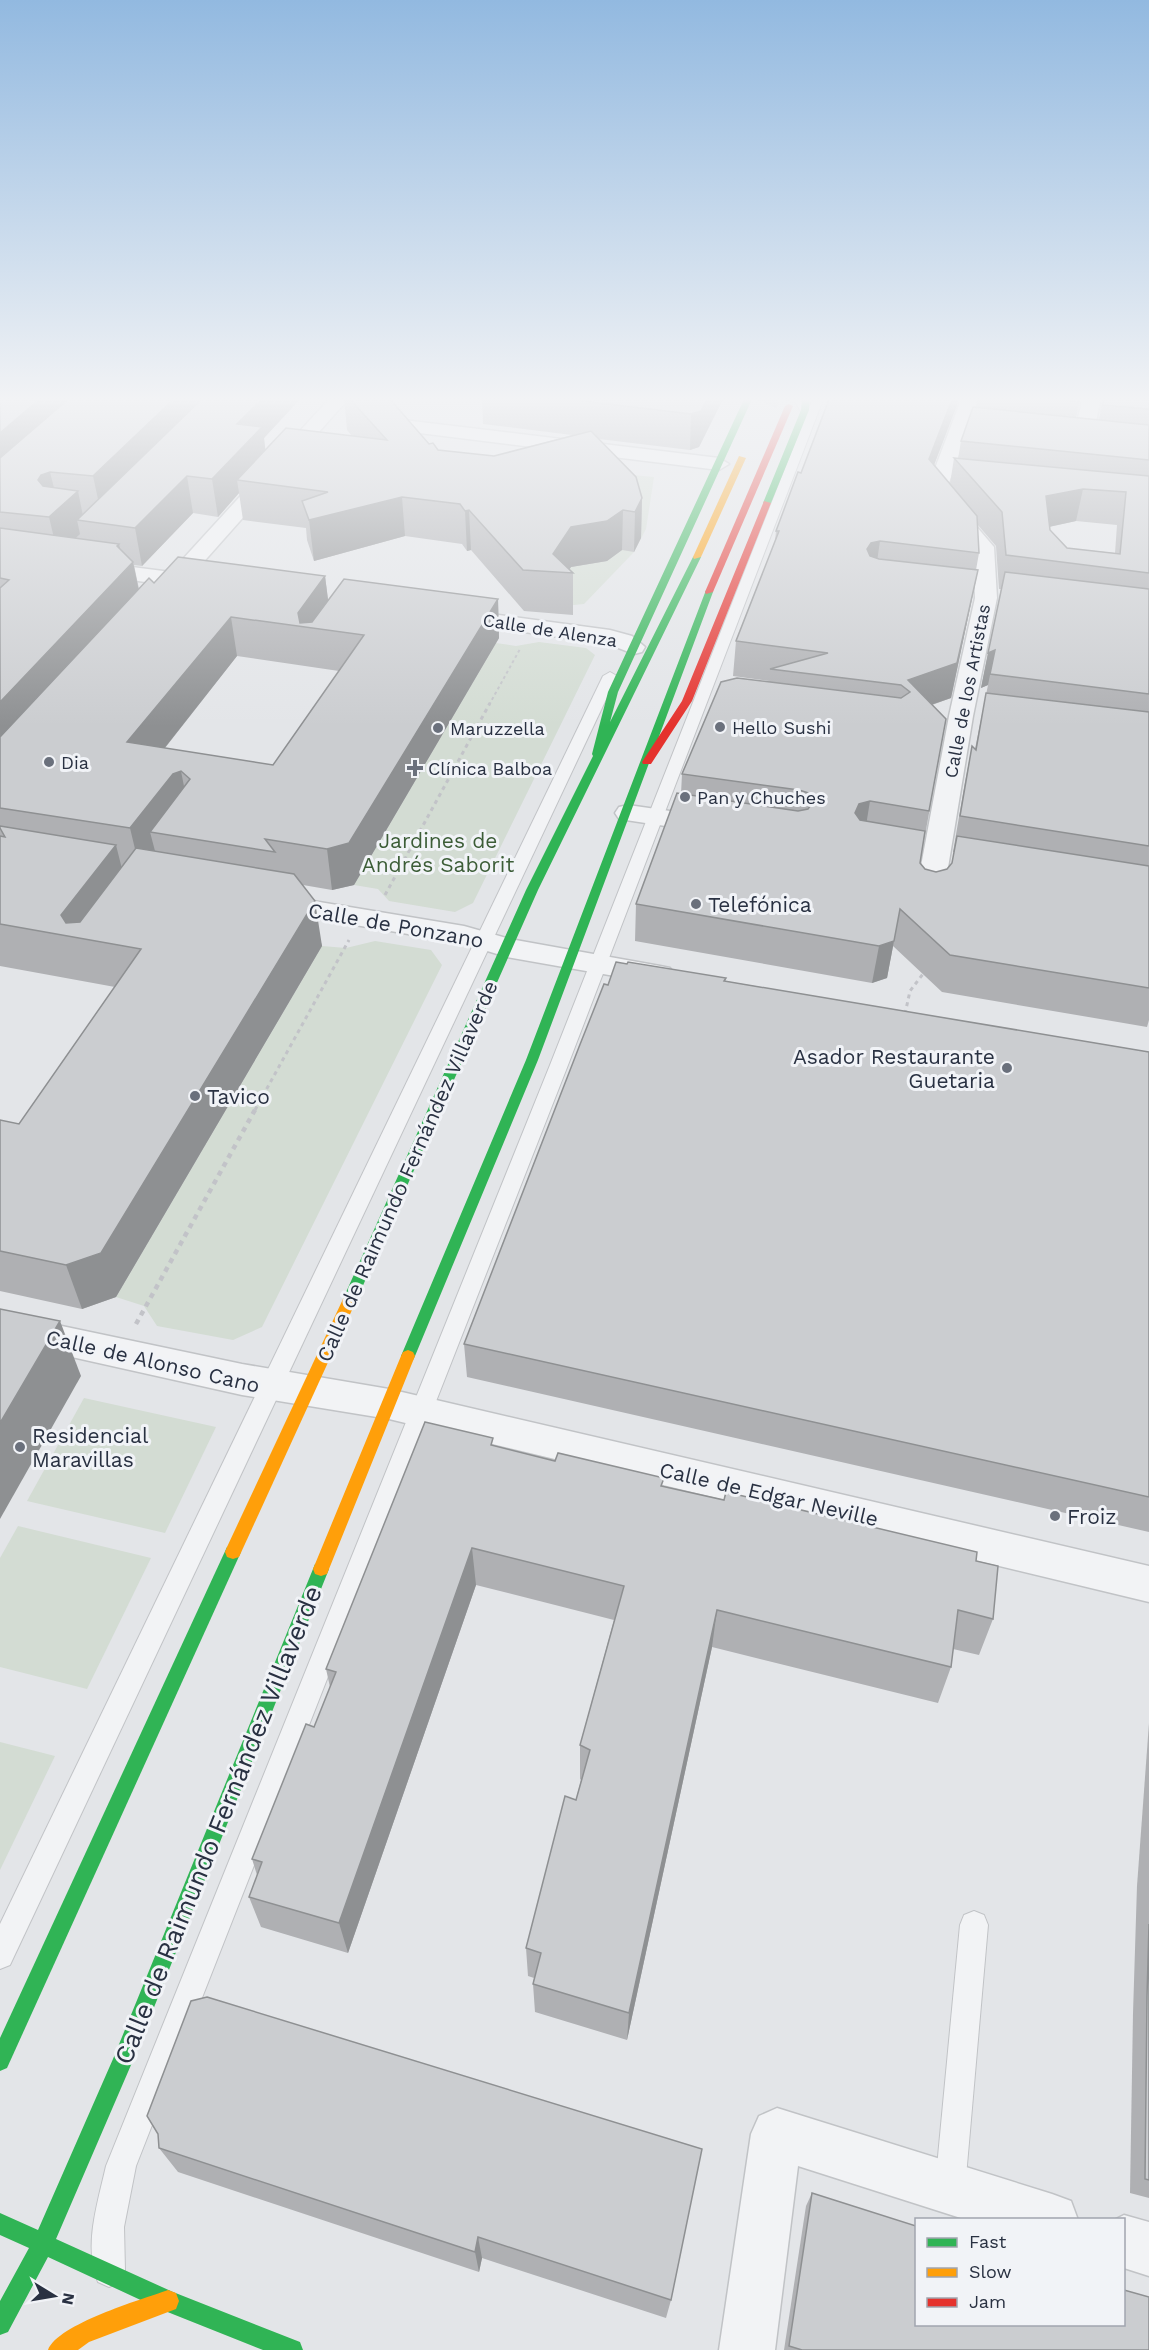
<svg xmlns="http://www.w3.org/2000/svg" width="1149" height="2350" font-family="'Work Sans',sans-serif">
<rect width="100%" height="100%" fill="#e3e5e8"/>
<g fill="#d3dcd3">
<path d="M 632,475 L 654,477 L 646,529 L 634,552 L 584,604 L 574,605 L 559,601 L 515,509 Z"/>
<path d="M 539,642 L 586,648 L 595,655 L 473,903 L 455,912 L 389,901 L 378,889 L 354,885 L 496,643 L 516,646 Z"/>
<path d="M 375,941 L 431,950 L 442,965 L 262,1327 L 233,1340 L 157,1326 L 144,1306 L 116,1297 L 322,946 L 346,948 Z"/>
<path d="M 84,1398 L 216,1427 L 165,1533 L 27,1501 Z"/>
<path d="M 18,1526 L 151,1558 L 87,1689 L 0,1667 L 0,1558 Z"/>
<path d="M 0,1742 L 55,1756 L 0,1870 Z"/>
</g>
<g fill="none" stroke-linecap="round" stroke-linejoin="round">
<path stroke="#bec1c7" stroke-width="21" stroke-dasharray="21 10" stroke-linecap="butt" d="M 767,404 L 770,397"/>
<defs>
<g id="lane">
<path d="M 779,397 L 804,399 L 809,408 L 814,397 L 824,397 L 568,1065 L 136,2166 L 124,2227 L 125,2271 L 120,2282 L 109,2287 L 98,2282 C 83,2246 98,2202 106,2166 L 550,1065 L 807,413 L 801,412 L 796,403 Z"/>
<path d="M 610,672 L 617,676 L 10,1965 L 0,1969 L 0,1924 L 603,676 Z"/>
<path d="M 974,1911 L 984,1915 L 988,1925 L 965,2188 L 961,2199 L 950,2203 L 939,2199 L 935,2188 L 960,1925 L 964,1915 Z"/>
</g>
<g id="street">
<path d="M 331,397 L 350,397 L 192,575 L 211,578 L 214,583 L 211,588 L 203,590 L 182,587 C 174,596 170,600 157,597 L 154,592 L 160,584 L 0,562 L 0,550 L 171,572 Z"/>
<path d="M 959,397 L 977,397 L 977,405 L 946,491 L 994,547 L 997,598 L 973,716 L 943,898 L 939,904 L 929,907 L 919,904 L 915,898 L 949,716 L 975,598 L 973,548 L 926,492 L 959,405 Z"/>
<path d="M 1083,397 L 1101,397 L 1092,443 L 1082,449 L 1072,443 Z"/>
<path d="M 370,416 L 719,458 L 729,464 L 719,470 L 363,426 L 361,422 L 363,418 Z"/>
<path d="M 454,609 L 610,630 L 632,636 L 645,647 L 642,652 L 634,654 L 608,644 L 446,621 L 443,616 L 446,611 Z"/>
<path d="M 628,805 L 712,817 L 721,819 L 725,825 L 721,831 L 712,833 L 619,819 L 615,813 L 619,807 Z"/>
<path d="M 271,894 L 464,926 L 510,939 L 660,966 L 670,968 L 675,975 L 670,982 L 660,984 L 507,957 L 461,943 L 261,909 L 257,903 L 261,897 Z"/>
<path d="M 0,1313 L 242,1364 L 389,1389 L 1149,1566 L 1149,1602 L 389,1419 L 242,1395 L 0,1341 Z"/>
<path d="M 777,2108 L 1052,2194 L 1071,2201 L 1078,2220 L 967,2220 L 798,2166 L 775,2350 L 719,2350 L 751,2134 L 759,2116 Z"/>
<path d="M 1124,2215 L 1149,2222 L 1149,2276 L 1124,2268 L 1124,2220 L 1114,2220 Z"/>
</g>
</defs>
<use href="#lane" stroke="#c1c3c6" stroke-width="2"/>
<use href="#street" stroke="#c1c3c6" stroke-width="3"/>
<path stroke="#c2c3c8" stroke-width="2" stroke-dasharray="3 3" stroke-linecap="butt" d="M 489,705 L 520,649"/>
<g stroke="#c2c3c8" stroke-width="3" stroke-dasharray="4 4" stroke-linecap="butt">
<path d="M 385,895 L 490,703"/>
<path d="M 905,1014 L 910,991 L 926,970"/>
<path d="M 255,1110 L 349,940"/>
</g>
<path stroke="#c2c3c8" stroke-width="4.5" stroke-dasharray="5 5" stroke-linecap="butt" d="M 136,1324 L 256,1108"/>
<use href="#lane" fill="#f2f3f5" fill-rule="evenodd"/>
<use href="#street" fill="#f2f3f5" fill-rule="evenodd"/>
<g fill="#30b455" fill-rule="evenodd">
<path d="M 745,397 L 753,397 L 618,692 L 610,722 L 693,557 L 697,554 L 701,557 L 538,890 L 357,1299 L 355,1303 L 345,1303 L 343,1299 L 526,890 L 593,756 L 592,754 L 608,692 Z"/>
<path d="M 802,397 L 810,397 L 809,410 L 771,503 L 764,505 L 763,503 L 801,410 Z"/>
<path d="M 706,590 L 713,592 L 538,1060 L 415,1356 L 413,1360 L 408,1362 L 403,1360 L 401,1356 L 526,1060 Z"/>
<path d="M 233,1545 L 239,1547 L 241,1552 L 7,2068 L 0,2071 L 0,2038 L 227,1547 Z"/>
<path d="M 321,1562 L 327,1564 L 329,1569 L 131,2065 L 56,2239 L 173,2292 L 300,2342 L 303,2350 L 263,2350 L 160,2309 L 48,2257 L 8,2332 L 0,2335 L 0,2301 L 29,2248 L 0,2235 L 0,2213 L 38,2230 L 113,2059 L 313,1569 L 315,1564 Z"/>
</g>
<g fill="#ff9f0a" fill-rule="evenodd">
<path d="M 739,456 L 746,458 L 701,557 L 694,559 L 693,557 Z"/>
<path d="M 350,1293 L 355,1295 L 357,1299 L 239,1557 L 233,1559 L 227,1557 L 225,1552 L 227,1547 L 343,1299 L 345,1295 Z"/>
<path d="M 408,1350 L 413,1352 L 415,1356 L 329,1569 L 327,1574 L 321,1576 L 315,1574 L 313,1569 L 401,1356 L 403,1352 Z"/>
<path d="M 168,2290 L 176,2293 L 179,2301 L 176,2309 L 89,2342 L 78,2350 L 48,2350 C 58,2324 140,2300 168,2290 Z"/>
</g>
<g fill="#e5322d" fill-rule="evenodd">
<path d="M 789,404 L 793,406 L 713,592 L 706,594 L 705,592 L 785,406 Z"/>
<path d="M 764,501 L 771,503 L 692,701 L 651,764 L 643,764 L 642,762 L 682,701 Z"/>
</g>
</g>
<g fill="#afb0b3" fill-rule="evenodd">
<path d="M 0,397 L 302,397 L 264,438 L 265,451 L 352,436 L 347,430 L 344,397 L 348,397 L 438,450 L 494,456 L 572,435 L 483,424 L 482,397 L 724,397 L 699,447 L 690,450 L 599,439 L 642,498 L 641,538 L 634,552 L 622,550 L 607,561 L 571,567 L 569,570 L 573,573 L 573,615 L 524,611 L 471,550 L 467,551 L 462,544 L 405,536 L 314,561 L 307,540 L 306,528 L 243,520 L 239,493 L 218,517 L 193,513 L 142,566 L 134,565 L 139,589 L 154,583 L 325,576 L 328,600 L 498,599 L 499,638 L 354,885 L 332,890 L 303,885 L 322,946 L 116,1297 L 82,1309 L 0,1291 L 0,1120 L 19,1124 L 115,987 L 0,966 ZM 237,656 L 339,671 L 273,765 L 165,748 Z"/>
<path d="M 977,397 L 1081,397 L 1076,417 L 1099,420 L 1103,397 L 1149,397 L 1149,1020 L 1147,1027 L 942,992 L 893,946 L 887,978 L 872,983 L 635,941 L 636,904 L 681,794 L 682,774 L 769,682 L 769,681 L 733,676 L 736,641 L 775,541 L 776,531 L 801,473 L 957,405 L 934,465 L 950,484 L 954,458 L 958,459 L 961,441 L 976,407 ZM 1076,521 L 1117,525 L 1115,553 L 1067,548 L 1050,530 L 1049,527 ZM 977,524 L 996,546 L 999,589 L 1001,589 L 981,688 L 988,685 L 975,749 L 972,746 L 965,782 L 953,852 L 954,852 L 952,864 L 947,869 L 936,872 L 925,869 L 920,863 L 946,719 L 932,705 L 951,698 L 978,570 L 976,570 L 979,553 Z"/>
<path d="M 627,964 L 726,978 L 725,981 L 1149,1052 L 1149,1532 L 467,1377 L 464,1344 L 608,985 Z"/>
<path d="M 494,1446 L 976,1561 L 993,1619 L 979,1655 L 953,1649 L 951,1667 L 938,1703 L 712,1647 L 627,2040 L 535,2012 L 533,1984 L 534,1978 L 528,1976 L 526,1948 L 576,1800 L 581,1780 L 580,1779 L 580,1745 L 614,1620 L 476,1585 L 348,1953 L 261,1927 L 249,1897 L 257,1875 L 252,1859 L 314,1727 L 330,1687 L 326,1669 Z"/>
<path d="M 1149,1723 L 1149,2198 L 1130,2193 L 1133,2013 L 1137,1886 Z"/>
<path d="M 147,2116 L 671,2300 L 666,2318 L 482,2258 L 479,2272 L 178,2172 L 159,2148 L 158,2134 Z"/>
<path d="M 812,2193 L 1149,2350 L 784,2350 L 806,2206 Z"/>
</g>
<g fill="#8e9092">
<path d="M 42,397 L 91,397 L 0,477 L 0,433 Z"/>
<path d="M 176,397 L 219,397 L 101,513 L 93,476 Z"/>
<path d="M 264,397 L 302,397 L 264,438 L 267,463 L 237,480 L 239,493 L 218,517 L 212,479 L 237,424 Z"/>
<path d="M 708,397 L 724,397 L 699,447 L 690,450 L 691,414 Z"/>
<path d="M 953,397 L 958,397 L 957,405 L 924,491 L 929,459 Z"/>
<path d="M 50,472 L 59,508 L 78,491 L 84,521 L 77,520 L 80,534 L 58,555 L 49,517 L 38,480 L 41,475 Z"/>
<path d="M 187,476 L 193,513 L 142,566 L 135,528 Z"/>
<path d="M 1083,489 L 1076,521 L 1039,529 L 1046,496 Z"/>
<path d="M 402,497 L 405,536 L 314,561 L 309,520 Z"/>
<path d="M 642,498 L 641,538 L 634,552 L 635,512 Z"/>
<path d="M 469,510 L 471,550 L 467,551 L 465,511 Z"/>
<path d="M 623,510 L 622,550 L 607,561 L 571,567 L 567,573 L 553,554 L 571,527 Z"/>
<path d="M 880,541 L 875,575 L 867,549 L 871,543 Z"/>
<path d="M 119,544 L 125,571 L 133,562 L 141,601 L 0,755 L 0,702 Z"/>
<path d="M 978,570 L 951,698 L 907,713 L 910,692 L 908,680 Z"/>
<path d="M 325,576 L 330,615 L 300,626 L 298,613 Z"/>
<path d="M 498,599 L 499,638 L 354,885 L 332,890 L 327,849 Z"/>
<path d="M 231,617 L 237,656 L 137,783 L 127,742 Z"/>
<path d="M 995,650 L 988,685 L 981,688 L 988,653 Z"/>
<path d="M 181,771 L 189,812 L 150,832 L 155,851 L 140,870 L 130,828 L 173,774 Z"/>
<path d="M 870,801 L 864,838 L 855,813 L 859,804 Z"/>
<path d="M 116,845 L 127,889 L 67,936 L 61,915 Z"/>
<path d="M 315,901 L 322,946 L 116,1297 L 82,1309 L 66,1265 Z"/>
<path d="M 894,941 L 887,978 L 872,983 L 879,946 Z"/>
<path d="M 60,1321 L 81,1376 L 0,1519 L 0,1423 Z"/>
<path d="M 472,1548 L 476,1585 L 348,1953 L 339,1923 Z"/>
<path d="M 717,1610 L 712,1647 L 627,2040 L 629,2013 Z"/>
<path d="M 478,2237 L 482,2258 L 479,2272 L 475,2252 Z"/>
</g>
<g fill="#cbcdd0" stroke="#8e9092" stroke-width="1.5" fill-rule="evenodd">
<path d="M 0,397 L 42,397 L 0,433 Z"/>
<path d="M 71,397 L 176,397 L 93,476 L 50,472 L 41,475 L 38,480 L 43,486 L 78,491 L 49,517 L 0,512 L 0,458 Z"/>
<path d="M 204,397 L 264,397 L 237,424 L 262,427 L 212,479 L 187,476 L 135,528 L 77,520 Z"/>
<path d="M 348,397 L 389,398 L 429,444 L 433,443 L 438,450 L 494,456 L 591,431 L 636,477 L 642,498 L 635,512 L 623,510 L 607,521 L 571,527 L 553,554 L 573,573 L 523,570 L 469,510 L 465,511 L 460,504 L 402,497 L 309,520 L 302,501 L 328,492 L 237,480 L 286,428 L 387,440 Z"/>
<path d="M 549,397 L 708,397 L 701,411 L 691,414 Z"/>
<path d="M 830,397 L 953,397 L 929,459 L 977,516 L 979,553 L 880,541 L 871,543 L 867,549 L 870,556 L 879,559 L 978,570 L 957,663 L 908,680 L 946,719 L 929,811 L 870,801 L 859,804 L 855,813 L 860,820 L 925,831 L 920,863 L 925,869 L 936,872 L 947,869 L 952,863 L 957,836 L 1149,866 L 1149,988 L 950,955 L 900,909 L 894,941 L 879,946 L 636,904 L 677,793 L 798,811 L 808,809 L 813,802 L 809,793 L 799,790 L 682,774 L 721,682 L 737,678 L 901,698 L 910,692 L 901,685 L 770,669 L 828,653 L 736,641 L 779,531 L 776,531 L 798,472 L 801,473 Z"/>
<path d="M 1030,397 L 1080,397 L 1079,402 Z"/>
<path d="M 1104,397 L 1149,397 L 1149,409 L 1103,405 Z"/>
<path d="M 973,407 L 1149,425 L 1149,460 L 961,441 Z"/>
<path d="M 954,458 L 1149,476 L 1149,573 L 1006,555 L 1002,512 ZM 1083,489 L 1126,492 L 1120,554 L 1067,548 L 1050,530 L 1046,496 Z"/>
<path d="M 0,528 L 119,544 L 117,546 L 133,562 L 0,702 L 0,588 L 9,580 L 0,578 Z"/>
<path d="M 178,557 L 325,576 L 298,613 L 300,623 L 312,622 L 344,579 L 498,599 L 349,843 L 327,849 L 265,839 L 275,852 L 150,832 L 190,779 L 181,771 L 173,774 L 130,828 L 0,808 L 0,737 L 149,578 L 154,583 ZM 231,617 L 364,635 L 273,765 L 127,742 Z"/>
<path d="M 1005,572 L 1149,589 L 1149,694 L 990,674 L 995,650 L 988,653 Z"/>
<path d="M 986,693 L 1149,712 L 1149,846 L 960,816 L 972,746 L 976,750 Z"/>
<path d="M 0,826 L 116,845 L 61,915 L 66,923 L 80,922 L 136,848 L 294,874 L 315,901 L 101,1253 L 66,1265 L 0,1251 L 0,1120 L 19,1124 L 141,949 L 0,924 L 0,836 L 5,837 L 0,828 Z"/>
<path d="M 616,962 L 627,964 L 628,962 L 726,978 L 724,981 L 1149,1052 L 1149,1497 L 464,1344 L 579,1047 L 604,984 L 608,985 Z"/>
<path d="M 0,1309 L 60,1321 L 0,1423 Z"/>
<path d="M 425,1422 L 493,1438 L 491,1445 L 555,1461 L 558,1453 L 664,1478 L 661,1486 L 724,1500 L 726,1492 L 977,1552 L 976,1561 L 998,1566 L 993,1619 L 958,1610 L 951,1667 L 717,1610 L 629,2013 L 533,1984 L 541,1953 L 526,1948 L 565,1796 L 576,1800 L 590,1750 L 580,1745 L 624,1586 L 472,1548 L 339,1923 L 249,1897 L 262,1862 L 252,1859 L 306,1724 L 314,1727 L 336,1672 L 326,1669 Z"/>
<path d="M 1149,1924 L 1149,2180 L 1145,2179 L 1147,1996 Z"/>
<path d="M 207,1997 L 702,2149 L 671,2300 L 478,2237 L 475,2252 L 159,2148 L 158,2134 L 147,2116 L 191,2001 Z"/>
<path d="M 812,2193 L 916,2226 L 916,2325 L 1124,2325 L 1124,2290 L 1149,2297 L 1149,2350 L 802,2350 L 789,2346 Z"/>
</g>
<linearGradient id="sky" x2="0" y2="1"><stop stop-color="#92b9e0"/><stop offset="0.55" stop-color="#f2f3f5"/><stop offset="1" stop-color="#f2f3f5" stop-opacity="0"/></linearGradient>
<rect width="1149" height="726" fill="url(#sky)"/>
<g fill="#6a707c" stroke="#f1f3f7" stroke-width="2">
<circle cx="720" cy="727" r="6"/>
<circle cx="438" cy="728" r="6"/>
<circle cx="49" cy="762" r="6"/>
<path d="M412 759h6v6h6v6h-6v6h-6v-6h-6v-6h6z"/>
<circle cx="685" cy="797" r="6"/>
<circle cx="696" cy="904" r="6"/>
<circle cx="1007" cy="1068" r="6"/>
<circle cx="195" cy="1096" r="6"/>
<circle cx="20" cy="1447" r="6"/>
<circle cx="1055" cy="1516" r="6"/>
</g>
<g text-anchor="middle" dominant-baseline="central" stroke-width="6" stroke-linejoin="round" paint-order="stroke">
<g font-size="18" fill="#293142" stroke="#f1f3f7">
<text transform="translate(550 630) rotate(9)">Calle de Alenza</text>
<text transform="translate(967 691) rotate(-79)">Calle de los Artistas</text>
</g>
<g font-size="18" fill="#293142" stroke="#f1f3f7" text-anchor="start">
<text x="732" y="727">Hello Sushi</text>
<text x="450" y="728">Maruzzella</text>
<text x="61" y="762">Dia</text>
<text x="428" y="768">Clínica Balboa</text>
<text x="697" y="797">Pan y Chuches</text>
</g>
<g font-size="21" fill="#3c5d37" stroke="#f1f3f7">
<text x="438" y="840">Jardines de<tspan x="438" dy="24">Andrés Saborit</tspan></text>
</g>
<g font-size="21" fill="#293142" stroke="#f1f3f7" text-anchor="start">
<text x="708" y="904">Telefónica</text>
<text x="995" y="1056" text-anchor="end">Asador Restaurante<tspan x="995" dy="24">Guetaria</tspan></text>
<text x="207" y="1096">Tavico</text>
<text x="32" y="1435">Residencial<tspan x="32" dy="24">Maravillas</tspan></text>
<text x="1067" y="1516">Froiz</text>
</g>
<g font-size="21" fill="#293142" stroke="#f1f3f7">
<text transform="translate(396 925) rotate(10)">Calle de Ponzano</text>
<text transform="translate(407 1171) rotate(-66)">Calle de Raimundo Fernández Villaverde</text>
<text transform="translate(153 1361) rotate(13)">Calle de Alonso Cano</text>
<text transform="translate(769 1494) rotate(13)">Calle de Edgar Neville</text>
</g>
<g font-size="26" fill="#293142" stroke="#f1f3f7">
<text transform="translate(218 1825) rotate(-68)">Calle de Raimundo Fernández Villaverde</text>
</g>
</g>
<rect x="915" y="2218" width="210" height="108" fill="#f1f3f7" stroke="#a1a5af" stroke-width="1.5"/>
<rect x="927" y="2238" width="30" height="9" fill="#30b455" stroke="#a1a5af" stroke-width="1.5"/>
<text x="969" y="2248" font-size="18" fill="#293142">Fast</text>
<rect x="927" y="2268" width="30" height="9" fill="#ff9f0a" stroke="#a1a5af" stroke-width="1.5"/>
<text x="969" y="2278" font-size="18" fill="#293142">Slow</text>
<rect x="927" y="2298" width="30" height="9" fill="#e5322d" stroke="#a1a5af" stroke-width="1.5"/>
<text x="969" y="2308" font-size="18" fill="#293142">Jam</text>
<g transform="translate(54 2296) rotate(101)" stroke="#f1f3f7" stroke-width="4.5" paint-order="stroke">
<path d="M0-4.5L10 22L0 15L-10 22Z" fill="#293142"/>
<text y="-9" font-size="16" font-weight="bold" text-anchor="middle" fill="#293142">N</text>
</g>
</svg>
